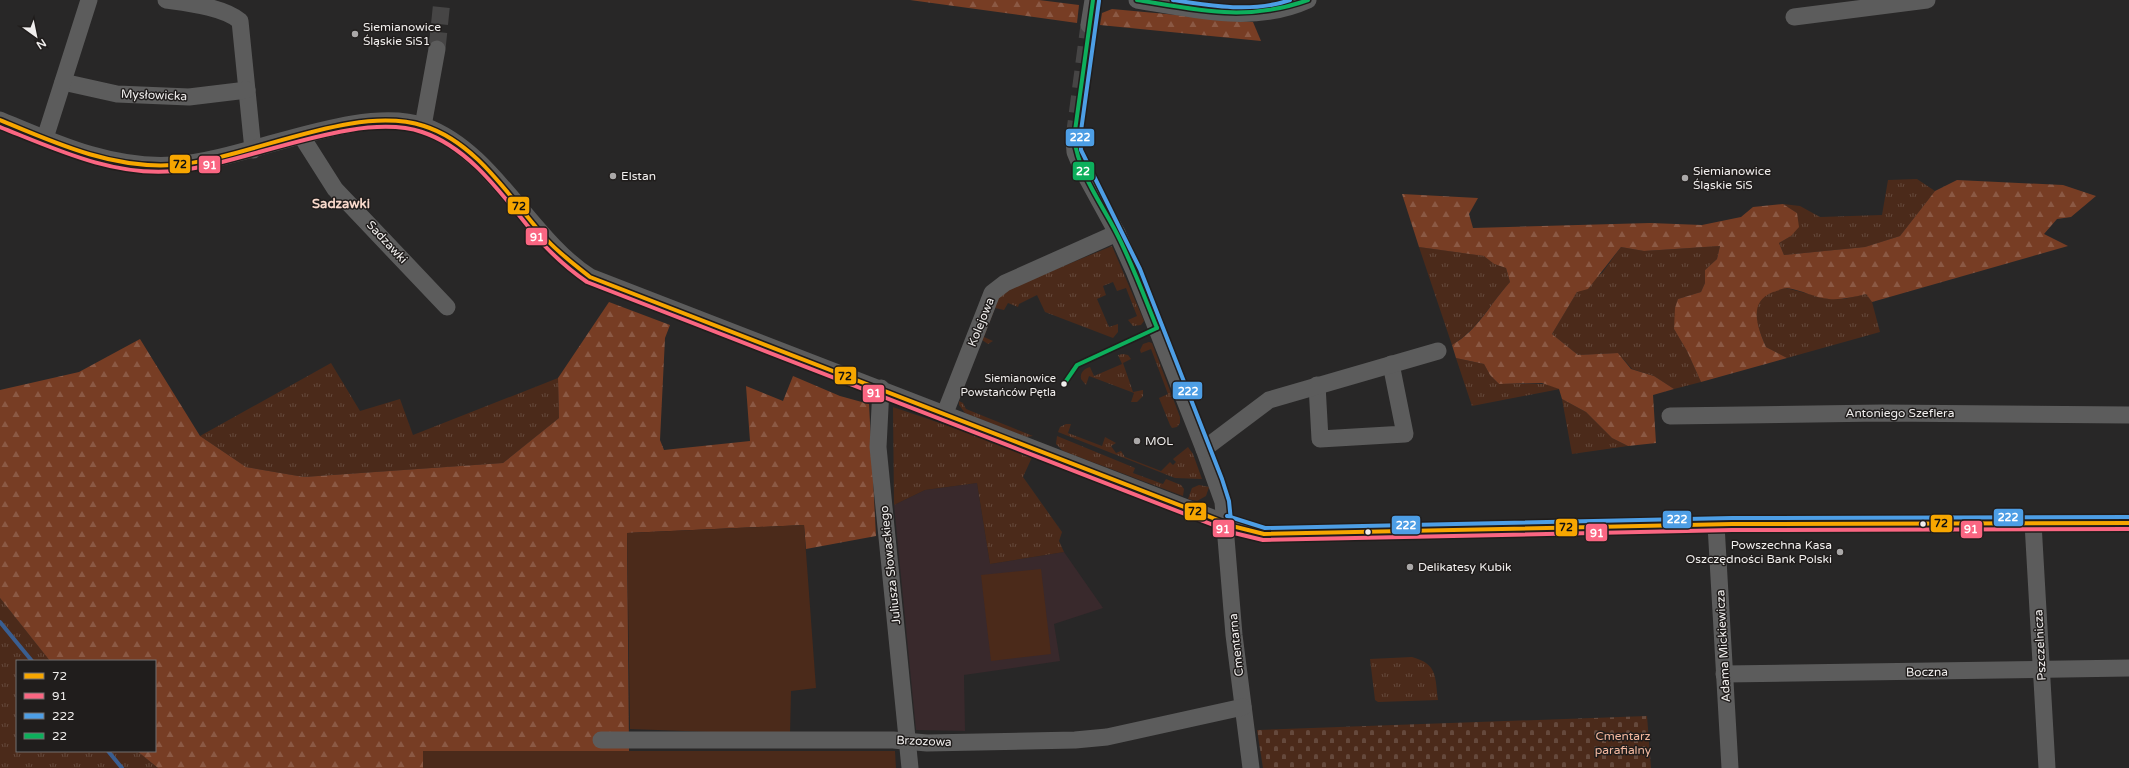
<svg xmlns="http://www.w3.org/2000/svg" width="2129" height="768" font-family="'Varela Round',sans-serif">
<defs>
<pattern id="grass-tufts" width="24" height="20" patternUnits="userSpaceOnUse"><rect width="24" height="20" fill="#4b2a1a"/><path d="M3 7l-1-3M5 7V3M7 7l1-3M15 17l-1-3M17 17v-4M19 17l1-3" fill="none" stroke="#65493c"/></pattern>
<pattern id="forest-firs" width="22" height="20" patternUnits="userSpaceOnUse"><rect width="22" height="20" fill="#773d24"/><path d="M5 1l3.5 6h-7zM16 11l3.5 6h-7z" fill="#8b5944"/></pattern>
<pattern id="cemetery-stones" width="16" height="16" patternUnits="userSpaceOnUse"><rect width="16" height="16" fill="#4b2a1a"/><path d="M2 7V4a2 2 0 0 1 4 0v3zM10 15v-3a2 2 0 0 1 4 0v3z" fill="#65493c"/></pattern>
</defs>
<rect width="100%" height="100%" fill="#282727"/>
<path fill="#39292c" d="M 977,483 L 990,564 L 1064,552 L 1103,608 L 1054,624 L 1060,661 L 964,675 L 965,731 L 916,730 L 894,505 L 925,490 Z"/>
<g fill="url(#grass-tufts)">
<path d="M 1917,179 L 1935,191 L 1900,236 L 1865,247 L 1784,255 L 1779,243 L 1791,236 L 1797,213 L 1783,204 L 1800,206 L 1820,217 L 1882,215 L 1888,180 Z"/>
<path d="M 1112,246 L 1144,321 L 1141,325 L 1133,326 L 1128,320 L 1137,316 L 1126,288 L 1117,291 L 1113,282 L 1103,286 L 1106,295 L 1097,299 L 1109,327 L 1118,324 L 1118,332 L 1113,338 L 1045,312 L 1037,295 L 1019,304 L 1018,307 L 1008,303 L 1004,310 L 995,308 L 984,337 L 993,341 L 988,344 L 982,340 L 993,303 L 1003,291 Z"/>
<path d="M 1720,246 L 1717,259 L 1705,270 L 1705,283 L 1701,292 L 1678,299 L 1674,329 L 1687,351 L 1701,382 L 1674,389 L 1654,376 L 1632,369 L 1618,353 L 1578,355 L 1552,334 L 1577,292 L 1602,273 L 1621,247 L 1644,251 Z"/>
<path d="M 1419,247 L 1485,256 L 1494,264 L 1506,268 L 1510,282 C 1490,304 1478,329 1452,345 Z"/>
<path d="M 1786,288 L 1828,299 L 1844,299 L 1866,294 L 1872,302 L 1880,332 L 1787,358 L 1766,347 C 1761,334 1750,313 1760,300 C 1765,293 1778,290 1786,288 Z"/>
<path d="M 1149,342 L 1152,343 L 1180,417 L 1180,423 L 1177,427 L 1172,428 L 1170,425 L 1159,398 L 1168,394 L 1151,349 L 1141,353 L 1140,350 L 1143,344 Z"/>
<path d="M 1123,354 L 1128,355 L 1131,359 L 1123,363 L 1133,392 L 1143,390 L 1143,396 L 1137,402 L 1131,402 L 1134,393 L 1089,376 L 1086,385 L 1081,379 C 1080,372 1084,369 1090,367 L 1094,376 L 1122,364 L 1118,355 Z"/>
<path d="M 1456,358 L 1484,364 L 1490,375 L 1499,384 L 1546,384 L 1560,389 L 1472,406 Z"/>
<path d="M 331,363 L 360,411 L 400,399 L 413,435 L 558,378 L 559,418 L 503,463 L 304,477 L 246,467 L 200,436 Z"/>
<path d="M 1562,399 L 1586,412 L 1612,438 L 1628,446 L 1572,454 Z"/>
<path d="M 959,401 L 963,403 L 966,409 L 1033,436 L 1026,437 L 965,413 L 959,405 Z"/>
<path d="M 893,407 L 1033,455 L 1023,477 L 1062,532 L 1059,541 L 1064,552 L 990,564 L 977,483 L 925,490 L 894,505 Z"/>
<path d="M 1066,424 L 1071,424 L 1068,433 L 1102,446 L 1105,437 L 1116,443 L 1111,446 L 1116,453 L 1121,451 L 1125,457 L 1161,471 L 1170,462 L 1173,465 L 1176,462 L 1173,459 L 1188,447 L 1193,454 L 1202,479 L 1175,478 L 1058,432 L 1060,427 Z"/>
<path d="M 1057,436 L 1135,468 L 1133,473 L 1163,484 L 1166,479 L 1181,485 L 1184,489 L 1183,496 L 1063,451 L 1056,444 Z"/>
<path d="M 1199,485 L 1209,487 L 1206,496 L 1197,501 L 1188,499 L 1192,488 Z"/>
<path d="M 0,598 L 50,661 L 17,661 L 17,751 L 137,751 L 158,768 L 0,768 Z"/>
<path d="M 1412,657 C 1438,664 1435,677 1438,700 L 1378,702 L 1375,700 L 1370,659 Z"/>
</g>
<g fill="url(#forest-firs)">
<path d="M 910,0 L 1039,0 L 1079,5 L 1077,23 Z"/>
<path d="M 1112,9 L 1253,22 L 1261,41 L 1100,25 L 1102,13 Z"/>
<path d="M 1957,180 L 2063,185 L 2096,196 L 2071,217 L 2057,219 L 2044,234 L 2068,246 L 1872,302 L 1866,294 C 1854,297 1841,300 1829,299 C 1815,298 1802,290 1787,288 C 1783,288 1777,291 1773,292 C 1747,302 1758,328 1766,347 L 1787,358 L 1701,382 L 1687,351 L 1674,329 L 1675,308 L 1678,299 L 1701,292 L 1705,283 L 1705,270 L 1717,259 L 1720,246 L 1644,251 L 1621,247 L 1588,289 L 1577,292 L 1552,334 L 1578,355 L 1618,353 L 1631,369 L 1654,376 L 1674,389 L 1653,395 L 1656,443 L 1628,446 L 1612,438 L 1586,412 L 1562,399 L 1559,389 L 1542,383 L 1499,384 L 1490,375 L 1484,364 L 1456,358 L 1452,345 C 1478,330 1490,304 1510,282 L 1506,268 L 1494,264 L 1484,256 L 1419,247 L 1402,194 L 1478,198 L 1469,214 L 1473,228 L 1650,223 L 1702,225 L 1741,217 L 1753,207 L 1783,204 L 1797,213 L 1799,227 L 1791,236 L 1779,243 L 1784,255 L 1865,247 L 1900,236 L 1935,191 Z"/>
<path d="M 609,302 L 670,325 L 665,338 L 660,440 L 664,450 L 750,441 L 746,386 L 783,401 L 793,376 L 840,396 L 869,404 L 876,536 L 806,549 L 804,525 L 627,533 L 629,751 L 423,751 L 423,768 L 158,768 L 137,751 L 155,751 L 155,661 L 50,661 L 0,598 L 0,390 L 79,372 L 140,339 L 200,436 L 246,467 L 304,477 L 503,463 L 559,418 L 558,378 Z"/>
</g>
<path fill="url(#cemetery-stones)" d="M 1647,716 L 1651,768 L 1263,768 L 1257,730 Z"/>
<g fill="#4b2a1a">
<path d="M 804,525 L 816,688 L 791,691 L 790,735 L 630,729 L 627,533 Z"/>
<path d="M 1041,569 L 1051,654 L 991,661 L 981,575 Z"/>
<path d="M 423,751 L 895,751 L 896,768 L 423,768 Z"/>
</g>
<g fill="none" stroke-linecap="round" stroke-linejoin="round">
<g stroke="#3a5e90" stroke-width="4">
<path d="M 0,622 L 32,661"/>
<path d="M 108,751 L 122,768"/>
</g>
<g stroke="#464545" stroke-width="17" stroke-dasharray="17 8" stroke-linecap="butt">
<path d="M 437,49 L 442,0"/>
<path d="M 1074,138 L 1089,25"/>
</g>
<g stroke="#5c5c5c" stroke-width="17">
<path d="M 166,0 C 187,3 224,7 240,21 L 253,150"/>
<path d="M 1137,0 C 1194,9 1253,25 1308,0"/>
<path d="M 1794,17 L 1927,0"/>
<path d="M 1089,25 L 1093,0"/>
<path d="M 63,82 L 117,94 L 189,97 L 247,90"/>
<path d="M 0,120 C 55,143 111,169 173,165 C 245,161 359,103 424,126 C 494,151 529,238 590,277 L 1236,527 L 1264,534 L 1732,524 L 2129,523"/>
<path d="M 423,126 L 437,49"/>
<path d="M 302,137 L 335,189 L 447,307"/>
<path d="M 45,138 L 89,0"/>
<path d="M 1074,138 L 1075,152 L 1082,169 L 1117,233 L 1134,271 L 1204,449 L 1223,502 L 1234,635 L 1251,768"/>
<path d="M 1317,385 L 1320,439 L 1405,434 L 1391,364"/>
<path d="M 881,388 L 878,447 L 910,768"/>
<path d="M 945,413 L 992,293 L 1005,283 L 1117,233"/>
<path d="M 1670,416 L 1882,413 L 2129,415"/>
<path d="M 1204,449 L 1269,400 L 1438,351"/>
<path d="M 2033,523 L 2047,768"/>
<path d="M 1716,525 L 1730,768"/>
<path d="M 1724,674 L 2129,668"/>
<path d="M 601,740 L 893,740 L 927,743 L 1075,740 L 1107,737 L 1243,707"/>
</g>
<defs>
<path id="bus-1" d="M 0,120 C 55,143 112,169 173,165 C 248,160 352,103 424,126 C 478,143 511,200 547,240 C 560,254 575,265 590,277 L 1236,527 L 1264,534 L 1732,524 L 2129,523"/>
<path id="bus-2" d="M 0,127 C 55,149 114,177 175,171 C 246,164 357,110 422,132 C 474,149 508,204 542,243 C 556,258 571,271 587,282 L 1234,533 L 1263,540 L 1732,530 L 2129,529"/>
<g id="bus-3">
<path d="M 1173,0 C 1211,6 1253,13 1290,0"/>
<path d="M 1099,1 L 1080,138 L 1081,150 L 1140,269 L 1222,479 L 1229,501 L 1231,521"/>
<path d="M 1227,516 L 1265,528 L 1732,518 L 2129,517"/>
</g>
<g id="bus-4">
<path d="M 1093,0 L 1074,138 C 1079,174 1100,201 1116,232 C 1132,263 1144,296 1157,328"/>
<path d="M 1137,0 C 1198,10 1247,22 1308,0"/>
<path d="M 1064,384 L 1077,365 L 1157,328"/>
</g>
</defs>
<use href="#bus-1" stroke="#201d1c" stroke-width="7"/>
<use href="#bus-2" stroke="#201d1c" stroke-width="7"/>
<use href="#bus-3" stroke="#201d1c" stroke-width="7"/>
<use href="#bus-4" stroke="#201d1c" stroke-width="7"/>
<use href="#bus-1" stroke="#f7a600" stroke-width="4"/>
<use href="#bus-2" stroke="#fa6682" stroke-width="4"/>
<use href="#bus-3" stroke="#4d9ee5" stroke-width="4"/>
<use href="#bus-4" stroke="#0daf5c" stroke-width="4"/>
</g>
<g fill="#aaa8a8" stroke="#201d1c" stroke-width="1.5">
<circle cx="355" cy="34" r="4"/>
<circle cx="613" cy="176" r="4"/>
<circle cx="1685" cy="178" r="4"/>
<circle cx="1137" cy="441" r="4"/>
<circle cx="1840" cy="552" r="4"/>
<circle cx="1410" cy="567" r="4"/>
</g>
<g fill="#f0eeed" stroke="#201d1c" stroke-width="1.5">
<circle cx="1064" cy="384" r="3.5"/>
<circle cx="1923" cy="524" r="3.5"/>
<circle cx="1368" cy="532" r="3.5"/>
</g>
<g text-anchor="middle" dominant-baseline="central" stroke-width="3" stroke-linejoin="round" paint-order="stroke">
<g font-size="11" fill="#f0eeed" stroke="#201d1c" text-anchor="end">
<text x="1056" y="378">Siemianowice<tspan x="1056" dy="14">Powstańców Pętla</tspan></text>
</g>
<g font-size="12" fill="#f0eeed" stroke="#201d1c" text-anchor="start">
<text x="363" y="27">Siemianowice<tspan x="363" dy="14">Śląskie SiS1</tspan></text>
<text x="1693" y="171">Siemianowice<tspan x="1693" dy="14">Śląskie SiS</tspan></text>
<text x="621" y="176">Elstan</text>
<text x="1145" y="441">MOL</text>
<text x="1832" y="545" text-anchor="end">Powszechna Kasa<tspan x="1832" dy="14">Oszczędności Bank Polski</tspan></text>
<text x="1418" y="567">Delikatesy Kubik</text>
</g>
<g font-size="12" fill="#f0eeed" stroke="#201d1c">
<text transform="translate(154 95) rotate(2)">Mysłowicka</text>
<text transform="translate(387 242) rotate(47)">Sadzawki</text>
<text transform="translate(981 322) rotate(-68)">Kolejowa</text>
<text x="1900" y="413">Antoniego Szeflera</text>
<text transform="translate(890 565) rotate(-96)">Juliusza Słowackiego</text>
<text transform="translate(1236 645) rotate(-96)">Cmentarna</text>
<text transform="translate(2040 645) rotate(-93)">Pszczelnicza</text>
<text transform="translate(1723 646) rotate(-93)">Adama Mickiewicza</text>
<text transform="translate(1927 672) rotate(-1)">Boczna</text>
<text transform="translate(924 741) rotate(2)">Brzozowa</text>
</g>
<g font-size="12" fill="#f2b79e" stroke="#201d1c">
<text x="1623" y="736">Cmentarz<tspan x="1623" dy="14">parafialny</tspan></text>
</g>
<g font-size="13" font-weight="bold" fill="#f9d9cb" stroke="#201d1c">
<text x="341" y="204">Sadzawki</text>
</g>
</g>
<g stroke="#201d1c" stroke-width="1.5">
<rect x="1065" y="128" width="30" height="19" rx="4" fill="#4d9ee5"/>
<rect x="169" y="154" width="22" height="20" rx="4" fill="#f7a600"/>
<rect x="198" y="155" width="23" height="19" rx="4" fill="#fa6682"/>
<rect x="1072" y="161" width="23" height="20" rx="4" fill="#0daf5c"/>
<rect x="507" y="196" width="23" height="19" rx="4" fill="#f7a600"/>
<rect x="525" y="227" width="23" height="19" rx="4" fill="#fa6682"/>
<rect x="834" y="366" width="23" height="19" rx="4" fill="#f7a600"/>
<rect x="1172" y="381" width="31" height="19" rx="4" fill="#4d9ee5"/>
<rect x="862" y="384" width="23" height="19" rx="4" fill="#fa6682"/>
<rect x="1184" y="502" width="23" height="19" rx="4" fill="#f7a600"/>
<rect x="1993" y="508" width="31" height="19" rx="4" fill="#4d9ee5"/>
<rect x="1662" y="510" width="30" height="19" rx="4" fill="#4d9ee5"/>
<rect x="1930" y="514" width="23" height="19" rx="4" fill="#f7a600"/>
<rect x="1391" y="515" width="30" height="20" rx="4" fill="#4d9ee5"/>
<rect x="1555" y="518" width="23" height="19" rx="4" fill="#f7a600"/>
<rect x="1212" y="519" width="23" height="19" rx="4" fill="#fa6682"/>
<rect x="1960" y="520" width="23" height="19" rx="4" fill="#fa6682"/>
<rect x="1585" y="523" width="23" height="19" rx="4" fill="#fa6682"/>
</g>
<g font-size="11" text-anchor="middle" font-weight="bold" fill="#fff">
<text x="1080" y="141">222</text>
<text x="210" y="169">91</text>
<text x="1083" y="175">22</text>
<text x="537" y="241">91</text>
<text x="1188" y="395">222</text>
<text x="874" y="397">91</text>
<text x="2008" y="521">222</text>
<text x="1677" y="523">222</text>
<text x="1406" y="529">222</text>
<text x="1223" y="533">91</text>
<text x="1971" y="533">91</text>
<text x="1597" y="537">91</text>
</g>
<g font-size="11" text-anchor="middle" font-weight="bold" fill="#111">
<text x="180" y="168">72</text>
<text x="519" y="210">72</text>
<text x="845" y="380">72</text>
<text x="1195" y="515">72</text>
<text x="1941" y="527">72</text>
<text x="1566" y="531">72</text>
</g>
<rect x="16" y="660" width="140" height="92" fill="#201d1c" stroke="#737170"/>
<rect x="24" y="673" width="20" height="6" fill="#f7a600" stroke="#737170"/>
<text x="52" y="680" font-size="12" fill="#f0eeed">72</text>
<rect x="24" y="693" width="20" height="6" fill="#fa6682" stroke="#737170"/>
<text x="52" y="700" font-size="12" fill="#f0eeed">91</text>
<rect x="24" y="713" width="20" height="6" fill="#4d9ee5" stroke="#737170"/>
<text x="52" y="720" font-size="12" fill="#f0eeed">222</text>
<rect x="24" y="733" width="20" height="6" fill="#0daf5c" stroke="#737170"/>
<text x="52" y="740" font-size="12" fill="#f0eeed">22</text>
<g transform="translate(36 36) rotate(147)" stroke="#201d1c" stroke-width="3" paint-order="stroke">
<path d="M0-3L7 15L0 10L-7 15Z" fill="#f0eeed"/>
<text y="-6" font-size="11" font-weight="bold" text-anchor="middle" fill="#f0eeed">N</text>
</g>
</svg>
